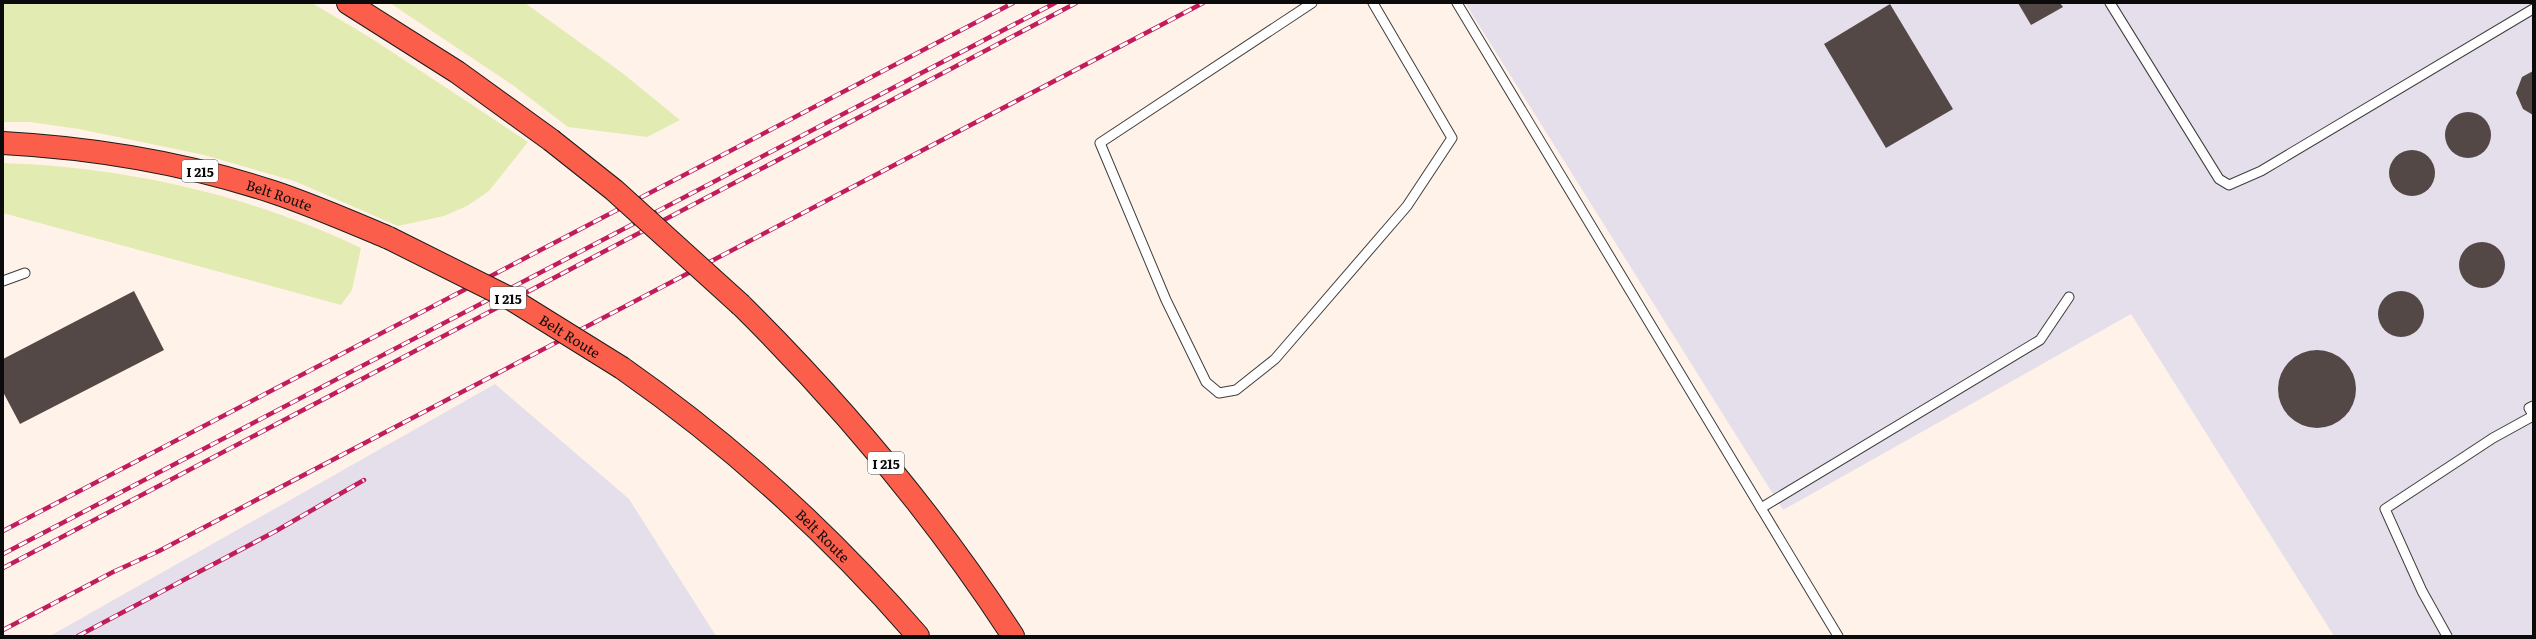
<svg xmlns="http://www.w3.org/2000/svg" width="2536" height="639" font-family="Literata,serif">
<rect width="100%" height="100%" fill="#fff3e9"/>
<g fill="#e5deeb">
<path d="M 1465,3 L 2533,3 L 2533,636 L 2334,636 L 2131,314 L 1783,510 Z"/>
<path d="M 495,384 L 629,499 L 716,636 L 50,636 Z"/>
</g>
<g fill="#e2ebb2">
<path d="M 3,3 L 312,3 L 374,40 L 528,142 L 489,191 L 467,206 L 444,216 L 398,226 L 294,181 L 204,155 L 79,129 L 29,122 L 3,122 Z"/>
<path d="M 390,3 L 525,3 L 621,72 L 680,120 L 647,137 L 568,127 L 514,86 Z"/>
<path d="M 3,163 C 126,167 250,195 361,248 L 352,290 L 341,305 L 3,213 Z"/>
</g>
<g fill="#544847">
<path d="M 2018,3 L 2060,3 L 2063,7 L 2031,25 Z"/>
<path d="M 1890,4 L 1953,109 L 1886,148 L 1824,44 Z"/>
<path d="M 2533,71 L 2533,115 L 2523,109 L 2516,93 L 2522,77 Z"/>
<circle cx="2468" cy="135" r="23"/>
<circle cx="2412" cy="173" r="23"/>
<circle cx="2482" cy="265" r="23"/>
<path d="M 134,291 L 164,350 L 20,424 L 3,392 L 3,359 Z"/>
<circle cx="2401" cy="314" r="23"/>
<circle cx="2317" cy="389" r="39"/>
</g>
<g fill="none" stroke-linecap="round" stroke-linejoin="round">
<defs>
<g id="lane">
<path d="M 1312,3 L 1100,143 L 1166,300 L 1206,382 L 1219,393 L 1236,390 L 1275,359 L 1407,206 L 1452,138 L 1373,3"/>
<path d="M 1457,3 L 1838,636"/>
<path d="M 2110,3 L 2219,179 L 2229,185 L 2261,171 L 2533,9"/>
<path d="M 3,281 L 25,273"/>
<path d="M 2533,406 L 2529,408 L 2533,415"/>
<path d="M 1761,508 L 2040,340 L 2069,297"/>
<path d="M 2447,636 L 2422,591 L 2385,509 L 2493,438 L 2533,416"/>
</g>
<g id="highway">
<path d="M 348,3 L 457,72 L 551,140"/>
<path id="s1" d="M 3,143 C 95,148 185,163 273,192 C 312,205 351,222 389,238"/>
<path d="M 741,305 C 843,406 935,516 1013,636"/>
<path id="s2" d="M 622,368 C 732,445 830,534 918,636"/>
</g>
</defs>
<use href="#lane" stroke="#3e3e3e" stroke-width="11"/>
<use href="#highway" stroke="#1c1c1c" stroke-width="24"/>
<use href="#lane" stroke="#fff" stroke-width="9"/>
<use href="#highway" stroke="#fb5f4b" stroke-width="22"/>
<defs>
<g id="rail">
<path d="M 3,531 L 1013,3"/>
<path d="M 3,554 L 1055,3"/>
<path d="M 3,568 L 1076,3"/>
<path d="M 3,630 L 113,572 L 159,551 L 1203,3"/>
<path d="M 78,636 L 276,531 L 364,480"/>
</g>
</defs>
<use href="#rail" stroke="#c11d5d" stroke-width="4.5"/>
<use href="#rail" stroke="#fff" stroke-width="3" stroke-dasharray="9" stroke-linecap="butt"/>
<defs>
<g id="highway-bridge">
<path d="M 551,140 L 614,190 L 741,305"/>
<path id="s3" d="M 389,238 L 511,299 L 622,368"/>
</g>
</defs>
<use href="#highway-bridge" stroke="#1c1c1c" stroke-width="24" stroke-linecap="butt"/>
<use href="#highway-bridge" stroke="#fb5f4b" stroke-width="22"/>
</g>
<g text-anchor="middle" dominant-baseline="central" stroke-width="4" stroke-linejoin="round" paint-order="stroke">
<g fill="#fff" stroke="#545454" stroke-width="1">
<rect x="182" y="160" width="36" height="22" rx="3"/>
<rect x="490" y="287" width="36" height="22" rx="3"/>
<rect x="868" y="452" width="36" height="22" rx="3"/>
</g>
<g font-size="13" font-weight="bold" fill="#0b0b0b">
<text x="200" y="171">I 215</text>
<text x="508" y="298">I 215</text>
<text x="886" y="463">I 215</text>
</g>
<g font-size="14" fill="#0b0b0b" stroke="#fff">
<text stroke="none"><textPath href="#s1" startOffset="282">Belt Route</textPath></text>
<text stroke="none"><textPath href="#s3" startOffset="206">Belt Route</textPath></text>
<text stroke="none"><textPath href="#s2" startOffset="262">Belt Route</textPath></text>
</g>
</g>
<rect width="2536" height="639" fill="none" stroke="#0b0b0b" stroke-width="8"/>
</svg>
